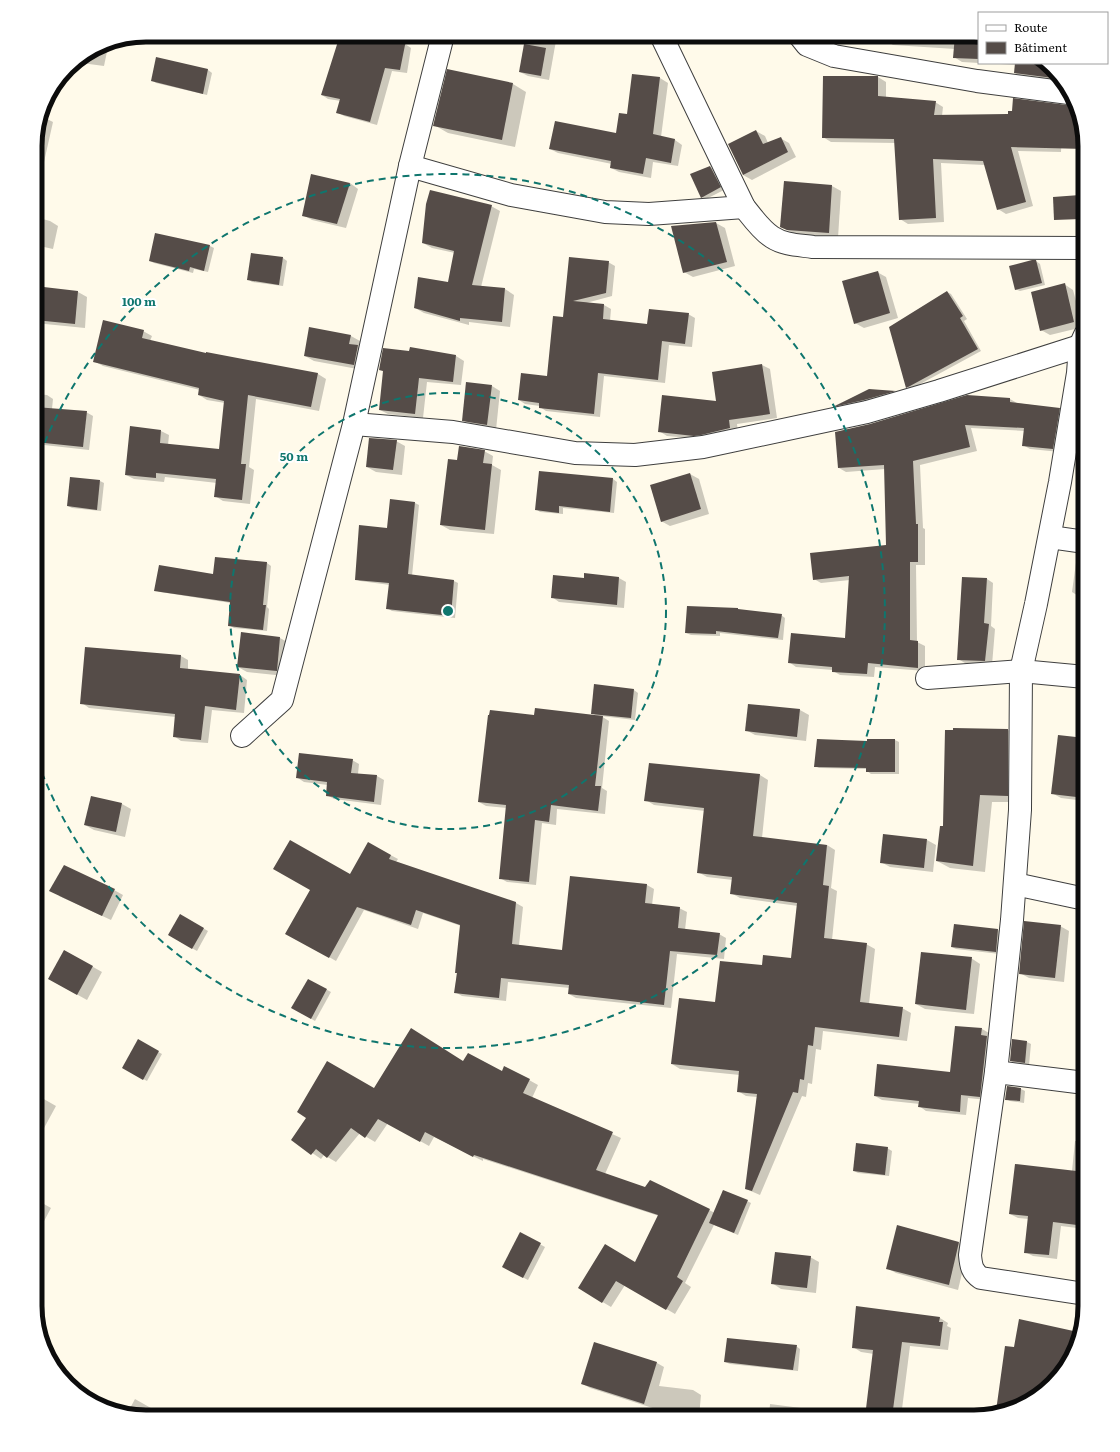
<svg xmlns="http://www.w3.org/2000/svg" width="1120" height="1452" font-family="Literata,serif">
<rect width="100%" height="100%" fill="#fffaea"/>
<g fill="#0003">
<path d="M 527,35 L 557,35 L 549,80 L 528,76 L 520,72 Z"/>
<path d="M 885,35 L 979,35 L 979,63 L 962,62 L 954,57 L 955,49 L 893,45 L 885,40 Z"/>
<path d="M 109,42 L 104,66 L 74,62 L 103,43 Z"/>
<path d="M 405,44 L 411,48 L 407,73 L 392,71 L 377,125 L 344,116 L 337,112 L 341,101 L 328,99 L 322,95 Z"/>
<path d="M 157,58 L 208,70 L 212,73 L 207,95 L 156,83 L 152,80 Z"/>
<path d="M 984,63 L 1044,63 L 1064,82 L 1023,77 L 1015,73 L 1016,65 Z"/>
<path d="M 448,70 L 513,84 L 526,92 L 515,147 L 448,133 L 434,125 Z"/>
<path d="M 633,75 L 660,78 L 668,83 L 661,137 L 675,140 L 682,145 L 678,166 L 653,162 L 651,178 L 619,172 L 611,168 L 612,164 L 558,153 L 550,149 L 617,134 L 628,116 Z"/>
<path d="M 878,77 L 886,82 L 886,98 L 935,102 L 943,107 L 942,116 L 1009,115 L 1063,109 L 1061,152 L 1018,151 L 1033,206 L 1006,214 L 998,209 L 985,165 L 941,163 L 944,222 L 908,224 L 900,219 L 896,143 L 831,142 L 823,137 Z"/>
<path d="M 41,116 L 53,122 L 44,162 L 35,160 L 35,138 Z"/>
<path d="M 756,131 L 765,136 L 768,143 L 780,138 L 789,143 L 796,157 L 752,180 L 743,175 Z"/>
<path d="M 710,167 L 714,169 L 724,190 L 706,199 L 701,197 Z"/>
<path d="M 350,183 L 358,189 L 346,228 L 312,220 L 303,215 Z"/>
<path d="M 832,186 L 841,191 L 838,238 L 797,235 L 781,227 Z"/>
<path d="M 491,206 L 500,211 L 481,287 L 505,289 L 514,295 L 510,327 L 469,322 L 469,325 L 424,313 L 415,308 L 449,283 L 455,253 L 432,248 L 423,243 Z"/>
<path d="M 35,217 L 50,221 L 58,226 L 53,249 L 35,245 Z"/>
<path d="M 716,223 L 725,228 L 735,266 L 693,277 L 684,272 Z"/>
<path d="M 156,234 L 210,246 L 214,248 L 208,272 L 194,269 L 193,273 L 154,263 L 150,261 Z"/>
<path d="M 283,258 L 287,261 L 283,286 L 252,282 L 248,279 Z"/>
<path d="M 570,258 L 608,262 L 615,266 L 612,296 L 586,303 L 604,305 L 611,309 L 610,321 L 648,325 L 688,314 L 695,318 L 692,347 L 669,345 L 665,383 L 604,376 L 600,417 L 546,411 L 540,407 L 540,406 L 525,404 L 519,400 L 548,377 L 564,318 Z"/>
<path d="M 1036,261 L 1040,264 L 1045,285 L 1020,291 L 1015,289 Z"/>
<path d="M 877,272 L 886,277 L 898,318 L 864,328 L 855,323 Z"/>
<path d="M 1064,284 L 1073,290 L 1083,327 L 1050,335 L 1041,330 Z"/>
<path d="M 37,287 L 78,292 L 87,297 L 85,328 L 35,323 Z"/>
<path d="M 947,292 L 951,294 L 967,319 L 964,321 L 981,351 L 911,389 L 907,387 Z"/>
<path d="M 310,328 L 351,336 L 360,341 L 359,347 L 367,352 L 363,370 L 314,361 L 305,356 Z"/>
<path d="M 143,331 L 152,336 L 150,341 L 207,355 L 318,374 L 326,379 L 319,411 L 256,399 L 249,467 L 254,470 L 250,504 L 223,501 L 215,496 L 217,483 L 165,477 L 164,482 L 134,479 L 126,475 L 161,431 L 169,435 L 168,445 L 220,451 L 225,403 L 207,400 L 199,395 L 200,390 L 103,366 L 94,361 Z"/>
<path d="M 456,356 L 464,361 L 461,385 L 427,382 L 423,418 L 388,414 L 380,410 L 384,372 L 380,369 Z"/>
<path d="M 762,365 L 770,369 L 777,418 L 737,424 L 738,433 L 702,439 L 667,436 L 659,431 L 717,402 Z"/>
<path d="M 492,386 L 500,391 L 496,430 L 472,425 L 463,420 Z"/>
<path d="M 869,390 L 895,392 L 898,393 L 838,408 L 834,406 Z"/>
<path d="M 35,394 L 47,395 L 53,399 L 52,409 L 86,412 L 93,416 L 89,450 L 35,444 Z"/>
<path d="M 1010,399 L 1017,403 L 1059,409 L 1066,413 L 1060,452 L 1030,449 L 1023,445 L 1025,431 L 971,428 L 977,451 L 920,465 L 923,528 L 925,529 L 925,565 L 916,565 L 917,642 L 925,646 L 925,671 L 875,667 L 874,677 L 840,675 L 833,671 L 833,670 L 796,667 L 789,662 L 846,639 L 850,580 L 821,583 L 814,579 L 887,546 L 885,469 L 846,472 L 839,468 Z"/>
<path d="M 396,441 L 405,446 L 402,475 L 376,472 L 367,467 Z"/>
<path d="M 484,451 L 493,456 L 492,465 L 501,470 L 494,534 L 450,530 L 441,525 L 458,461 Z"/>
<path d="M 690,474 L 699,479 L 709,514 L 670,526 L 661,521 Z"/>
<path d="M 613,479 L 617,482 L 614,513 L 563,508 L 563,514 L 540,512 L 536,509 Z"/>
<path d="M 100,481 L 104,483 L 101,511 L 72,508 L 68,506 Z"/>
<path d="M 415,503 L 419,505 L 412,576 L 454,581 L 458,583 L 455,618 L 392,611 L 387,608 L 390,585 L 360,581 L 356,579 L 388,529 Z"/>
<path d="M 1077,555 L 1085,555 L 1085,598 L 1080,597 L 1072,592 Z"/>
<path d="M 216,558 L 267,563 L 271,566 L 267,607 L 269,609 L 267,631 L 234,628 L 229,625 L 231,603 L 160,592 L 155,590 L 214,575 Z"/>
<path d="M 585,574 L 619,578 L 626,582 L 624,608 L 559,602 L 552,597 L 585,579 Z"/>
<path d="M 987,579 L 993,583 L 991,626 L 995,629 L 992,665 L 965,663 L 958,659 Z"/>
<path d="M 781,615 L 785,618 L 783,640 L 720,633 L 720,636 L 691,635 L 686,633 Z"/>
<path d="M 280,638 L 289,643 L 285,676 L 247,672 L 238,667 Z"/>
<path d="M 181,656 L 188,660 L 188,670 L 240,675 L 247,680 L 244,713 L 212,710 L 208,743 L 181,741 L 174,736 L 176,717 L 89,708 L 82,703 Z"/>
<path d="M 594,686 L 634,690 L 638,693 L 635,720 L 601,716 L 609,721 L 602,788 L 607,791 L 605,814 L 557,809 L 556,825 L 542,823 L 536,885 L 507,882 L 500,878 L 507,808 L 486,806 L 479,802 L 535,716 L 597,716 L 592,713 Z"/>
<path d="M 800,710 L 809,715 L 806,741 L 755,735 L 746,730 Z"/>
<path d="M 1008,730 L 1020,737 L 1020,802 L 992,802 L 985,872 L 950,868 L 937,861 L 944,827 Z"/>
<path d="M 1085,739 L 1085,801 L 1061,798 L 1052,793 Z"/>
<path d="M 895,740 L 899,742 L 899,774 L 871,774 L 867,771 L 867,769 L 819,768 L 815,766 L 868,742 Z"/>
<path d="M 352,760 L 359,764 L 358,774 L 377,776 L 384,780 L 381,805 L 334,799 L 327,795 L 328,785 L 304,782 L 298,778 Z"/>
<path d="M 650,764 L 760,775 L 768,780 L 762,838 L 827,845 L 835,850 L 831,888 L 837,891 L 832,940 L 866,944 L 875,949 L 869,1004 L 902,1008 L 911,1013 L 907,1041 L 823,1031 L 821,1050 L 816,1049 L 812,1084 L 808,1083 L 806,1097 L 802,1096 L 760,1195 L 746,1189 L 757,1097 L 746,1096 L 738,1091 L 740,1075 L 680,1069 L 672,1064 L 716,1003 L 763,966 L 792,959 L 798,906 L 740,898 L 731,893 L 733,880 L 707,877 L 698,872 L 705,811 L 654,805 L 646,800 Z"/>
<path d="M 122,804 L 131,809 L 125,837 L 94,830 L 85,825 Z"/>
<path d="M 927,840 L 936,845 L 933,872 L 890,867 L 881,862 Z"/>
<path d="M 368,843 L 398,859 L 396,862 L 516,903 L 523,907 L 519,945 L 563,951 L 571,877 L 647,885 L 654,889 L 652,905 L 679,908 L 687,912 L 685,930 L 719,934 L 726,938 L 724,959 L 677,954 L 671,1008 L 576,998 L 569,994 L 570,988 L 508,982 L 506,1001 L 462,996 L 455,992 L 461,926 L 423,913 L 418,929 L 364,910 L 336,961 L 287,933 L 351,876 Z"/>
<path d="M 114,890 L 123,895 L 111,920 L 59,896 Z"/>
<path d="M 180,915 L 208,931 L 197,951 L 169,935 Z"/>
<path d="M 955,925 L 998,930 L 1002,932 L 1000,954 L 956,949 L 952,947 Z"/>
<path d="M 1060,926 L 1069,931 L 1064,982 L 1029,978 L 1020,973 Z"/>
<path d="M 65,951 L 102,972 L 87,1000 L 49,979 Z"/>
<path d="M 971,958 L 980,964 L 974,1014 L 925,1009 L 916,1004 Z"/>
<path d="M 308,980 L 331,992 L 315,1021 L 293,1008 Z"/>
<path d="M 982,1029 L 989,1033 L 988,1038 L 994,1041 L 987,1100 L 968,1098 L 966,1115 L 926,1111 L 919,1106 L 920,1104 L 882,1100 L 875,1096 L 951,1073 Z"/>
<path d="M 1013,1040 L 1027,1042 L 1031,1044 L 1029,1065 L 1015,1063 L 1011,1061 Z"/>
<path d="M 138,1041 L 162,1054 L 147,1081 L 123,1068 Z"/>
<path d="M 464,1062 L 529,1080 L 538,1085 L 532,1098 L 621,1138 L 605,1174 L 646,1188 L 650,1181 L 715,1213 L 747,1201 L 751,1203 L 738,1235 L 714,1225 L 685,1283 L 691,1287 L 675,1314 L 625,1285 L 611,1307 L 579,1288 L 635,1264 L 659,1216 L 483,1159 L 483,1161 L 434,1137 L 429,1146 L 388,1123 L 375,1142 L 360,1133 L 336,1162 L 324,1155 L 321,1159 L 292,1139 L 375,1089 Z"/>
<path d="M 1008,1087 L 1021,1089 L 1025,1091 L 1024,1103 L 1010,1101 L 1006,1099 Z"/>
<path d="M 35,1094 L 56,1106 L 37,1141 L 35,1140 Z"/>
<path d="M 1080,1112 L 1085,1112 L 1085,1229 L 1061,1226 L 1057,1259 L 1033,1256 L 1025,1252 L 1029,1219 L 1018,1218 L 1010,1214 L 1072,1171 L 1075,1141 L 1078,1141 Z"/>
<path d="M 887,1148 L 892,1151 L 889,1176 L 858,1173 L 854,1171 Z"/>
<path d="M 35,1199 L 51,1208 L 35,1238 Z"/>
<path d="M 898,1227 L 959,1243 L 968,1248 L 958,1290 L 896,1273 L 887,1268 Z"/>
<path d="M 521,1234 L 545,1247 L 528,1280 L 503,1267 Z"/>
<path d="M 810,1257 L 819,1262 L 816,1293 L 781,1289 L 772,1283 Z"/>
<path d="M 857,1308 L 940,1318 L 948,1323 L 947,1326 L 951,1328 L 948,1350 L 910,1346 L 901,1417 L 866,1417 L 874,1354 L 861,1352 L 853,1347 Z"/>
<path d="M 1020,1321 L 1078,1333 L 1070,1361 L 1055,1378 L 1043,1375 L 1039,1395 L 1036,1398 L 1003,1408 Z"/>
<path d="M 796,1346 L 800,1349 L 798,1371 L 730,1364 L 725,1362 Z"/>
<path d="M 657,1363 L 664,1367 L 659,1386 L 693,1390 L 701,1395 L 699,1417 L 661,1417 L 662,1411 L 590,1388 L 583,1384 Z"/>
<path d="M 135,1399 L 165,1416 L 167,1417 L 145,1417 L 128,1412 Z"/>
<path d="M 770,1404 L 801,1408 L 810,1413 L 810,1417 L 769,1417 Z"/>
</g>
<g fill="#554c48">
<path d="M 340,35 L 407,35 L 400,70 L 385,68 L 370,122 L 336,113 L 340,99 L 321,95 Z"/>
<path d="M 955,35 L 979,35 L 979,59 L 953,58 Z"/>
<path d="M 524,44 L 546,48 L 541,76 L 519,72 Z"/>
<path d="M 156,57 L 208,69 L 203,94 L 151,81 Z"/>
<path d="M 1015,63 L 1044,63 L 1061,79 L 1014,73 Z"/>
<path d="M 447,69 L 513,83 L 502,140 L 433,126 Z"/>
<path d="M 632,74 L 660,77 L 653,134 L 675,139 L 671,163 L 646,158 L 643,174 L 610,168 L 611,161 L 549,149 L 555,121 L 616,133 L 619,113 L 627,114 Z"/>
<path d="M 823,76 L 878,76 L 878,96 L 936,101 L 934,115 L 1008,114 L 1008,111 L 1012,111 L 1013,98 L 1067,105 L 1073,105 L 1085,149 L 1011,147 L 1026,202 L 997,210 L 983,161 L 933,159 L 936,218 L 899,220 L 894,139 L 822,138 Z"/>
<path d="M 756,130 L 763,144 L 781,137 L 788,152 L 743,175 L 728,144 Z"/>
<path d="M 710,166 L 721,187 L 701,198 L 690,174 Z"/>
<path d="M 311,174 L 350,183 L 337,224 L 302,216 Z"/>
<path d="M 784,181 L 832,185 L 829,233 L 787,230 L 780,227 Z"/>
<path d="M 430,190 L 492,205 L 472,285 L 505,288 L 502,322 L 460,318 L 460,321 L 414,308 L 418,277 L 448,282 L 454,251 L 422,243 L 426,204 Z"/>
<path d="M 1080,195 L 1081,219 L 1054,220 L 1053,197 Z"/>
<path d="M 716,222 L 727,262 L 683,273 L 671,226 Z"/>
<path d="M 155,233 L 210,245 L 204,271 L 190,267 L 189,271 L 149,261 Z"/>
<path d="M 251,253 L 283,257 L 279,285 L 247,280 Z"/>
<path d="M 569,257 L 609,261 L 606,293 L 573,301 L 604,304 L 603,319 L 647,324 L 649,309 L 689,313 L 685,344 L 662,341 L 658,380 L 598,373 L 594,414 L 539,408 L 539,403 L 518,400 L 521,373 L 547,376 L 553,316 L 563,317 Z"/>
<path d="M 1032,260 L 1036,260 L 1042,283 L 1015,290 L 1009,266 Z"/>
<path d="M 878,271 L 890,313 L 854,324 L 842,281 Z"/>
<path d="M 1065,283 L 1074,322 L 1040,331 L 1031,292 Z"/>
<path d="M 35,286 L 78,291 L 75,324 L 35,320 Z"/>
<path d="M 947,291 L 963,316 L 960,318 L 978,349 L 910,386 L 906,388 L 889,327 Z"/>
<path d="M 103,320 L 144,330 L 142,338 L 206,353 L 206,352 L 318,373 L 311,407 L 248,395 L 241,464 L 246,464 L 242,500 L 214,497 L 216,479 L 156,473 L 156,478 L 125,475 L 130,426 L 161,430 L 160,443 L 219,449 L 224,401 L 198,395 L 199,388 L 93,362 Z"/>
<path d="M 309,327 L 351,335 L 349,344 L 358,345 L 354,365 L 304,356 Z"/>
<path d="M 410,347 L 456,355 L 453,382 L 419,378 L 415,414 L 379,410 L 383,371 L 379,370 L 383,348 L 409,351 Z"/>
<path d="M 762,364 L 770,414 L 729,420 L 730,428 L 701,435 L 694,436 L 658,432 L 662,395 L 716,401 L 712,372 Z"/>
<path d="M 466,382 L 492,385 L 487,425 L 462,421 Z"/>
<path d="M 869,389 L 896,391 L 864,400 L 833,407 Z"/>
<path d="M 967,395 L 1010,398 L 1010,402 L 1060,408 L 1053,449 L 1022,446 L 1024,428 L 965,425 L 970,447 L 913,461 L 916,524 L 918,524 L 918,562 L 910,562 L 910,640 L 918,641 L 918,668 L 868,663 L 867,674 L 832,672 L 832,667 L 788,663 L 791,633 L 845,638 L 849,576 L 813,580 L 810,553 L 886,545 L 884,465 L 838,468 L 835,432 L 870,424 Z"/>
<path d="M 35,407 L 87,411 L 83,447 L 35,442 Z"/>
<path d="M 369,438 L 397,440 L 393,470 L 366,467 Z"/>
<path d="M 459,446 L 485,450 L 483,463 L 492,464 L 485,530 L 440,525 L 448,459 L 457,460 Z"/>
<path d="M 539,471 L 613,478 L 610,512 L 559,506 L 559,513 L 535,510 Z"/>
<path d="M 690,473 L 701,509 L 661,522 L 650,485 Z"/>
<path d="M 70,477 L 100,480 L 97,510 L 67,506 Z"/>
<path d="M 390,499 L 415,502 L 408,574 L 454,580 L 451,616 L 386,609 L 389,583 L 355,580 L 359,525 L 387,528 Z"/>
<path d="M 215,557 L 267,562 L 263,605 L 266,605 L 263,630 L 228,626 L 230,602 L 154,591 L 159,565 L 213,574 Z"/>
<path d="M 584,573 L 619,577 L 617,605 L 551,598 L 553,575 L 584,578 Z"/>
<path d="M 962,577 L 987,578 L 984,623 L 989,624 L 985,661 L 957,660 Z"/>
<path d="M 687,606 L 738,608 L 738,609 L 782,614 L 778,638 L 716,631 L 716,634 L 685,633 Z"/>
<path d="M 241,632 L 280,637 L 277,671 L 237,667 Z"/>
<path d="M 85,647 L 181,655 L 180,668 L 240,674 L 236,710 L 205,706 L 201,740 L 173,737 L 175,714 L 80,704 Z"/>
<path d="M 594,684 L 634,689 L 631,718 L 591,714 Z"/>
<path d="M 748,704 L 800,709 L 797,737 L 745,731 Z"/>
<path d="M 535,708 L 603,716 L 595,786 L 601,786 L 598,811 L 551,805 L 549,822 L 535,820 L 529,882 L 499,879 L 506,805 L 478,802 L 488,715 L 489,715 L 490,710 L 534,715 Z"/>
<path d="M 953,728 L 1008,729 L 1008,796 L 980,795 L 973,866 L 936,861 L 940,826 L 943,826 L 945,730 L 953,730 Z"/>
<path d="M 1058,735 L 1085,738 L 1085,798 L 1051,794 Z"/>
<path d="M 817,739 L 867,741 L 867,739 L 895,739 L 895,772 L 866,772 L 866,768 L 814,767 Z"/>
<path d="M 299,753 L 353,759 L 351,773 L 377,775 L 374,802 L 326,796 L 327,782 L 296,778 Z"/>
<path d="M 649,763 L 760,774 L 753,836 L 827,845 L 823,885 L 829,886 L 824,938 L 867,943 L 860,1002 L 903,1007 L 899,1037 L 815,1027 L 813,1046 L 808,1045 L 804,1080 L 800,1079 L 798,1093 L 793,1092 L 752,1191 L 745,1189 L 757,1094 L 737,1092 L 739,1071 L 671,1064 L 679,998 L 715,1002 L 720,961 L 762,965 L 763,955 L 791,958 L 797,903 L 730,894 L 732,877 L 697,873 L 704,808 L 644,801 Z"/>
<path d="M 91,796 L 122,803 L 116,832 L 84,825 Z"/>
<path d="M 883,834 L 927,839 L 924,868 L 880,863 Z"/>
<path d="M 290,840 L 350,874 L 368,842 L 391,855 L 389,859 L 516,902 L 512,944 L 562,950 L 570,876 L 647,884 L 645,903 L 680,907 L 678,928 L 720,933 L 717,955 L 670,951 L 664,1005 L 568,994 L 569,985 L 501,978 L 499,998 L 454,993 L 457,973 L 455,973 L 460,925 L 416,910 L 411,925 L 357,907 L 329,958 L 285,934 L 310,890 L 273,869 Z"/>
<path d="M 64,865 L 115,889 L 102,916 L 49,891 Z"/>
<path d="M 180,914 L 204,928 L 192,949 L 168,935 Z"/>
<path d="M 1024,921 L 1061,925 L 1055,978 L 1019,974 Z"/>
<path d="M 954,924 L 998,929 L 996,952 L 951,947 Z"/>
<path d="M 64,950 L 93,966 L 77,995 L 48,979 Z"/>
<path d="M 921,952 L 972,957 L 966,1010 L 915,1004 Z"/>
<path d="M 308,979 L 327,989 L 311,1019 L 291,1008 Z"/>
<path d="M 955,1026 L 982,1028 L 981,1035 L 987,1036 L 980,1097 L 961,1095 L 960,1112 L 918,1107 L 919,1101 L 874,1096 L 877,1064 L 950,1072 Z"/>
<path d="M 411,1028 L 463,1061 L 468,1053 L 502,1071 L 504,1066 L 530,1079 L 523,1093 L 613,1132 L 596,1170 L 645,1187 L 650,1180 L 710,1209 L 677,1277 L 683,1281 L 666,1310 L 616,1281 L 602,1303 L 578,1288 L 605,1244 L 635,1262 L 658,1215 L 474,1155 L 473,1157 L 425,1132 L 420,1142 L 378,1119 L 365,1138 L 351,1128 L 327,1158 L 316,1149 L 311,1155 L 291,1140 L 306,1118 L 297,1112 L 327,1061 L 374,1088 Z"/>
<path d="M 138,1039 L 159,1051 L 143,1080 L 122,1068 Z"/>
<path d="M 1012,1039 L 1027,1041 L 1025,1063 L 1010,1061 Z"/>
<path d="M 1007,1086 L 1021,1088 L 1020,1101 L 1005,1100 Z"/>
<path d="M 856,1143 L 888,1147 L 885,1175 L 853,1171 Z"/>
<path d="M 1015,1164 L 1085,1172 L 1085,1226 L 1053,1222 L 1049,1255 L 1024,1253 L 1028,1216 L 1009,1214 Z"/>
<path d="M 723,1190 L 748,1200 L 734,1233 L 709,1223 Z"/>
<path d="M 897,1225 L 959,1242 L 949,1285 L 886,1269 Z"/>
<path d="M 520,1232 L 541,1243 L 523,1278 L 502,1267 Z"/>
<path d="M 775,1252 L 811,1256 L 807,1288 L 771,1284 Z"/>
<path d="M 856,1306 L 940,1317 L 939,1322 L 943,1322 L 940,1346 L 902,1342 L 892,1417 L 865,1417 L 873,1350 L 852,1348 Z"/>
<path d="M 1019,1319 L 1078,1332 L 1070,1362 L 1036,1398 L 996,1411 L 1005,1346 L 1014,1347 Z"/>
<path d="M 727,1338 L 797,1345 L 793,1370 L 724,1362 Z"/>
<path d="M 594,1342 L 657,1362 L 644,1404 L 581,1384 Z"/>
</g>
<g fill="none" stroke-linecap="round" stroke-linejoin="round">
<defs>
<g id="street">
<path d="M 661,35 L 744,207 C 752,217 761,230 772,237 C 784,245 799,245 813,247 L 1085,248"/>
<path d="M 799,35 L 807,45 L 834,56 L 977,81 L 1069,93"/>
<path d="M 410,166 L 511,195 L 605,212 L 649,214 L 744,207"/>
<path d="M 354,424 L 453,432 L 575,453 L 635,455 L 703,447 L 867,412 L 939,391 L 1080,346"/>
<path d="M 1050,537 L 1085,542"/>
<path d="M 927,678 L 1021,671 L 1085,677"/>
<path d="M 242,736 L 282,700 L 354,424 L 410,166 L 443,35"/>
<path d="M 1015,884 L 1085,899"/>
<path d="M 996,1072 L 1085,1083"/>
<path d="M 1085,1294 L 981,1278 C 972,1272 971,1266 970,1255 L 996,1072 L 1012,920 L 1020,810 L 1021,671 L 1036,604 L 1060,482 L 1078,373 L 1080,346 L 1085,335"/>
</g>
</defs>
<use href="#street" stroke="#3f3f3f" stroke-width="24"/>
<use href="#street" stroke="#fff" stroke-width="22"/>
</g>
<g fill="none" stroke="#0f766e" stroke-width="2" stroke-dasharray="7 5">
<circle cx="448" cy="611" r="218"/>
<path d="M36 465A437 437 0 1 1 36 757"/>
</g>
<path d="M0 0H1120V1452H0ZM146 42H974A104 104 0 0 1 1078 146V1306A104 104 0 0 1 974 1410H146A104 104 0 0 1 42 1306V146A104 104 0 0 1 146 42Z" fill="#fff" fill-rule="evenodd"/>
<path fill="none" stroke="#0c0c0c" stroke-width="5" d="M146 42H974A104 104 0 0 1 1078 146V1306A104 104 0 0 1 974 1410H146A104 104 0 0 1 42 1306V146A104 104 0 0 1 146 42Z"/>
<circle cx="448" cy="611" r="6" fill="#0f766e" stroke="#fff" stroke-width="2"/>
<g font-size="12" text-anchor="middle" font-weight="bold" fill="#0f766e" stroke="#fff" stroke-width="4" stroke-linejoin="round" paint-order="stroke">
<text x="139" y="306">100 m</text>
<text x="294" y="461">50 m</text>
</g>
<rect x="978" y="12" width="130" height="52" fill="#ffffff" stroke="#9e9e9e"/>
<rect x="986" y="25" width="20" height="6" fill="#ffffff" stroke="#9e9e9e"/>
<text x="1014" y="32" font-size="12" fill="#0c0c0c">Route</text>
<rect x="986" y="42" width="20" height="12" fill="#554c48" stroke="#9e9e9e"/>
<text x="1014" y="52" font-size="12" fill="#0c0c0c">Bâtiment</text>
</svg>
